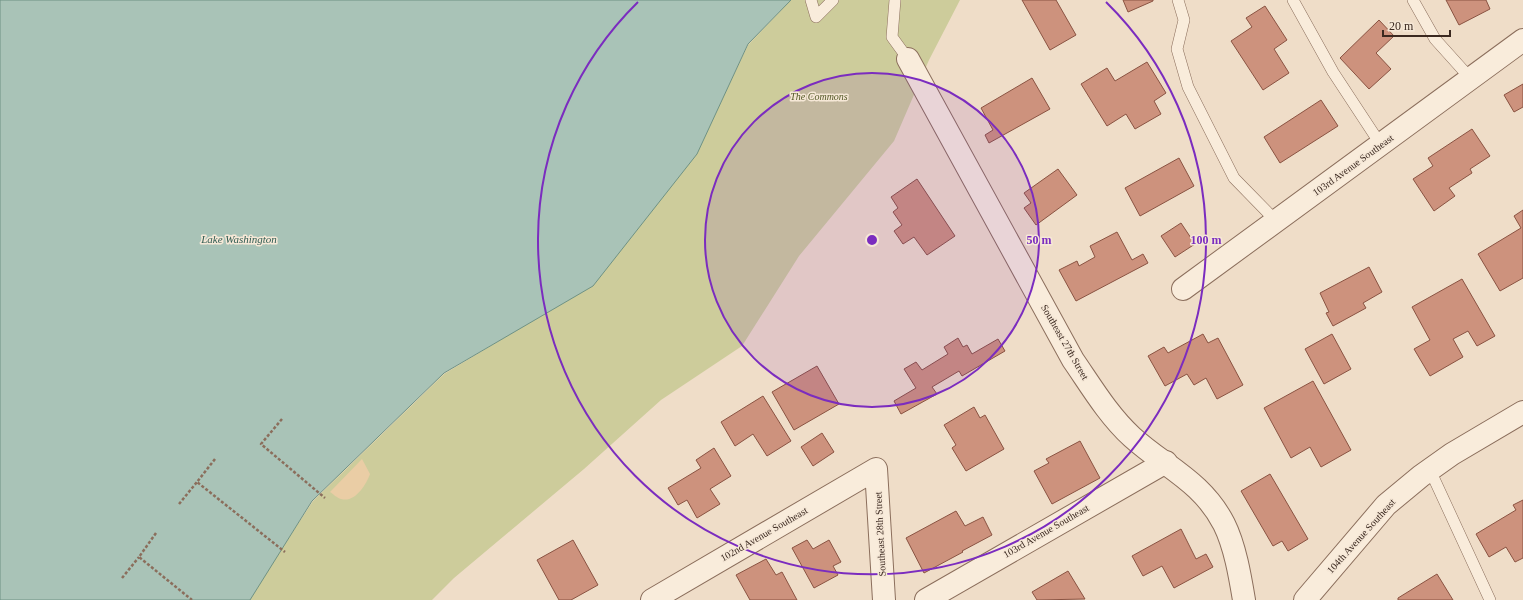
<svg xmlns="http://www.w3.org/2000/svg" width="1523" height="600" font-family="Georgia,serif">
<rect width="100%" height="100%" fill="#efddc8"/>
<path fill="#cdcc9b" d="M 791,0 L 960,0 L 929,60 L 894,141 L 799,256 L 742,346 L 661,400 L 584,469 L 454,578 L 432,600 L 248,600 L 313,501 L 444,374 L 592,285 L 696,154 L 748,45 Z"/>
<path fill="#eacda5" d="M 362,459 L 370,474 C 366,485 355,503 341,499 C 337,498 333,494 330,492 Z"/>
<path fill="#a9c3b7" stroke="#6f9284" d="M 0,0 L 791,0 L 748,44 L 697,154 L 593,286 L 444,373 L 312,501 L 250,600 L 0,600 Z"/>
<g fill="#cd927d" stroke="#8a5342">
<path d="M 1022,0 L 1056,0 L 1076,35 L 1050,50 Z"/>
<path d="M 1123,0 L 1153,0 L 1153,1 L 1128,12 Z"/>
<path d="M 1446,0 L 1486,0 L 1490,9 L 1459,25 Z"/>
<path d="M 1265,6 L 1287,40 L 1274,49 L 1289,73 L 1263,90 L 1231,41 L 1252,27 L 1246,18 Z"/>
<path d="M 1379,20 L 1394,36 L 1376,53 L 1391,69 L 1369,89 L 1340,58 Z"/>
<path d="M 1147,62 L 1166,93 L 1154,101 L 1161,114 L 1135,129 L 1126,114 L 1107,126 L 1081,84 L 1107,68 L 1115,81 Z"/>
<path d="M 1032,78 L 1050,109 L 989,143 L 985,135 L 993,130 L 981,108 Z"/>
<path d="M 1523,84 L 1523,107 L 1514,112 L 1504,95 Z"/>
<path d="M 1321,100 L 1338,126 L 1280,163 L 1264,137 Z"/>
<path d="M 1472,129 L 1490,156 L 1470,169 L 1472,173 L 1449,188 L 1455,196 L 1434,211 L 1413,179 L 1433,166 L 1428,158 Z"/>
<path d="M 1179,158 L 1194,186 L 1140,216 L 1125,188 Z"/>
<path d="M 1058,169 L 1077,195 L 1036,225 L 1024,208 L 1031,203 L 1024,193 Z"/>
<path d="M 917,179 L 955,236 L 927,255 L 914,237 L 903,244 L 894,231 L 902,225 L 893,212 L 898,208 L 891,197 Z"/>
<path d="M 1523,210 L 1523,278 L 1500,291 L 1478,254 L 1521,228 L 1514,216 Z"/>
<path d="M 1181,223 L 1195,244 L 1175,257 L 1161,236 Z"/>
<path d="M 1117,232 L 1132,260 L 1143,254 L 1148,263 L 1076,301 L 1059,270 L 1077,261 L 1079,266 L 1095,257 L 1090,246 Z"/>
<path d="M 1369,267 L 1382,292 L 1363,303 L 1366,308 L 1333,326 L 1326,313 L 1329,312 L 1320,293 Z"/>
<path d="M 1462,279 L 1495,336 L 1477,346 L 1468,331 L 1453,339 L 1463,357 L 1430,376 L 1414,349 L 1430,340 L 1412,307 Z"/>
<path d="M 1203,334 L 1208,343 L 1218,338 L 1243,385 L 1217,399 L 1206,378 L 1194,385 L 1187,374 L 1165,386 L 1148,356 L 1164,347 L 1168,353 Z"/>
<path d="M 1332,334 L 1351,369 L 1324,384 L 1305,349 Z"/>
<path d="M 958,338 L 963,347 L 967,345 L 972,354 L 998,339 L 1005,351 L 962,376 L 959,371 L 932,387 L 937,394 L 901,414 L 894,401 L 916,388 L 904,369 L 916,362 L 922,370 L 948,354 L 944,347 Z"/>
<path d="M 817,366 L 839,404 L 794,430 L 772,392 Z"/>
<path d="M 1313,381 L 1351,450 L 1321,467 L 1310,447 L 1291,458 L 1264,408 Z"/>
<path d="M 763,396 L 791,441 L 767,456 L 753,434 L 735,446 L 721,422 Z"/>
<path d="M 974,407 L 980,418 L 985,415 L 1004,449 L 966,471 L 952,448 L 956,445 L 944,425 Z"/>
<path d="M 822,433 L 834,452 L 813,466 L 801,447 Z"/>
<path d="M 1080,441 L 1100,478 L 1052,504 L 1034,471 L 1049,463 L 1046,459 Z"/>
<path d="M 714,448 L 731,476 L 710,489 L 720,504 L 697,518 L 687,500 L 678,505 L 668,488 L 701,468 L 696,460 Z"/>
<path d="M 1270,474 L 1308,539 L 1288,551 L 1282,541 L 1273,546 L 1241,491 Z"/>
<path d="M 1523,500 L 1523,558 L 1515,562 L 1506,547 L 1489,557 L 1476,534 L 1516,510 L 1513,505 Z"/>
<path d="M 956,511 L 965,526 L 983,517 L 992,535 L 962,551 L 963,552 L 924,573 L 906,538 Z"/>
<path d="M 1181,529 L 1196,559 L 1206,554 L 1213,567 L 1174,588 L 1162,566 L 1143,576 L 1132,556 Z"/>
<path d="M 573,540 L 598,585 L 571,600 L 559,600 L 537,560 Z"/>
<path d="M 807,540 L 813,549 L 829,540 L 841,562 L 833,566 L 838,575 L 814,588 L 792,548 Z"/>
<path d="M 766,559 L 776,575 L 782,572 L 797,600 L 750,600 L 736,575 Z"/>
<path d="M 1068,571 L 1085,599 L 1037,600 L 1032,592 Z"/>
<path d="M 1437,574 L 1453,600 L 1398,600 L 1398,598 Z"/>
</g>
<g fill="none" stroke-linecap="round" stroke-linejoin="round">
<defs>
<g id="service">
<path d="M 811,0 L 816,17 L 833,0"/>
<path d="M 895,0 L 892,37 L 908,59"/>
<path d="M 1178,0 L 1184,20 L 1177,49 L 1188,87 L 1234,178 L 1276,221"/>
<path d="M 1293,0 L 1333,72 L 1381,145"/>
<path d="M 1413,0 L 1435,39 L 1471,79"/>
<path d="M 1430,470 L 1490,600"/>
</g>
<g id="minor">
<path d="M 908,59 L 1073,360 C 1091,386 1108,415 1132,437 C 1165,467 1202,481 1224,524 C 1235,546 1240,576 1244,600"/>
<path d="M 1183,289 L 1523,40"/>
<path d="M 652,600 L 876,469 L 884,600"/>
<path d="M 926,600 L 1166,462"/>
</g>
<path id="tertiary" d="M 1305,600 L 1386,505 L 1421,476 L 1452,454 L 1523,412"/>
</defs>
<use href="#service" stroke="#8b6e5c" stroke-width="12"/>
<use href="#minor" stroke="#8b6e5c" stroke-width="24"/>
<use href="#tertiary" stroke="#8b6e5c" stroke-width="24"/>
<g stroke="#8b6e5c" stroke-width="2.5" stroke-dasharray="3 2" stroke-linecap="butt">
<path d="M 282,419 L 261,444 L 325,498"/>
<path d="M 215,459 L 197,482 L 285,552"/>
<path d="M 179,504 L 197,482"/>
<path d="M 156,533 L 139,557 L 192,600"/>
<path d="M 122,578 L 139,557"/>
</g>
<use href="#service" stroke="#f9ecdb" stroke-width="11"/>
<use href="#minor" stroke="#f9ecdb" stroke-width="22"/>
<use href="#tertiary" stroke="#f9ecdb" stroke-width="22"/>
</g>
<circle cx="872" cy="240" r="167" fill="#7b2cbf" fill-opacity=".12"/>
<g fill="none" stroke="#7b2cbf" stroke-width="2">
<circle cx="872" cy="240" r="167"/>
<path d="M1106 2A334 334 0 1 1 638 2"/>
</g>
<g text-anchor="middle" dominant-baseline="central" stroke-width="3" stroke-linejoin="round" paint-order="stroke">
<g font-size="10" font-style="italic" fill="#535826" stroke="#f6e8d7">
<text x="819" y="96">The Commons</text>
</g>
<g font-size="10" fill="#3b2920" stroke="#f6e8d7">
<text transform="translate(1353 165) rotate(-36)">103rd Avenue Southeast</text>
<text transform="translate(1065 342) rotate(60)">Southeast 27th Street</text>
<text transform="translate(1046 531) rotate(-30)">103rd Avenue Southeast</text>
<text transform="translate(764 534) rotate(-30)">102nd Avenue Southeast</text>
<text transform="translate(880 534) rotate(-93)">Southeast 28th Street</text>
<text transform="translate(1361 536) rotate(-48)">104th Avenue Southeast</text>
</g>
<g font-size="11" font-style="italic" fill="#2f5b51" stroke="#f6e8d7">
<text x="239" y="239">Lake Washington</text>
</g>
</g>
<circle cx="872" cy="240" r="6" fill="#7b2cbf" stroke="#f6e8d7" stroke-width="2"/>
<g font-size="12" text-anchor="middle" font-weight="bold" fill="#7b2cbf" stroke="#f6e8d7" stroke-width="3" stroke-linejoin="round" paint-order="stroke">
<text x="1039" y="244">50 m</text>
<text x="1206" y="244">100 m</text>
</g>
<path d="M1383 30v6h67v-6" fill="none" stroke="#3b2920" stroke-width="2"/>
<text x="1389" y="30" font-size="12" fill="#3b2920" stroke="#f6e8d7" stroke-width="3" paint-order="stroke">20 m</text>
</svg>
